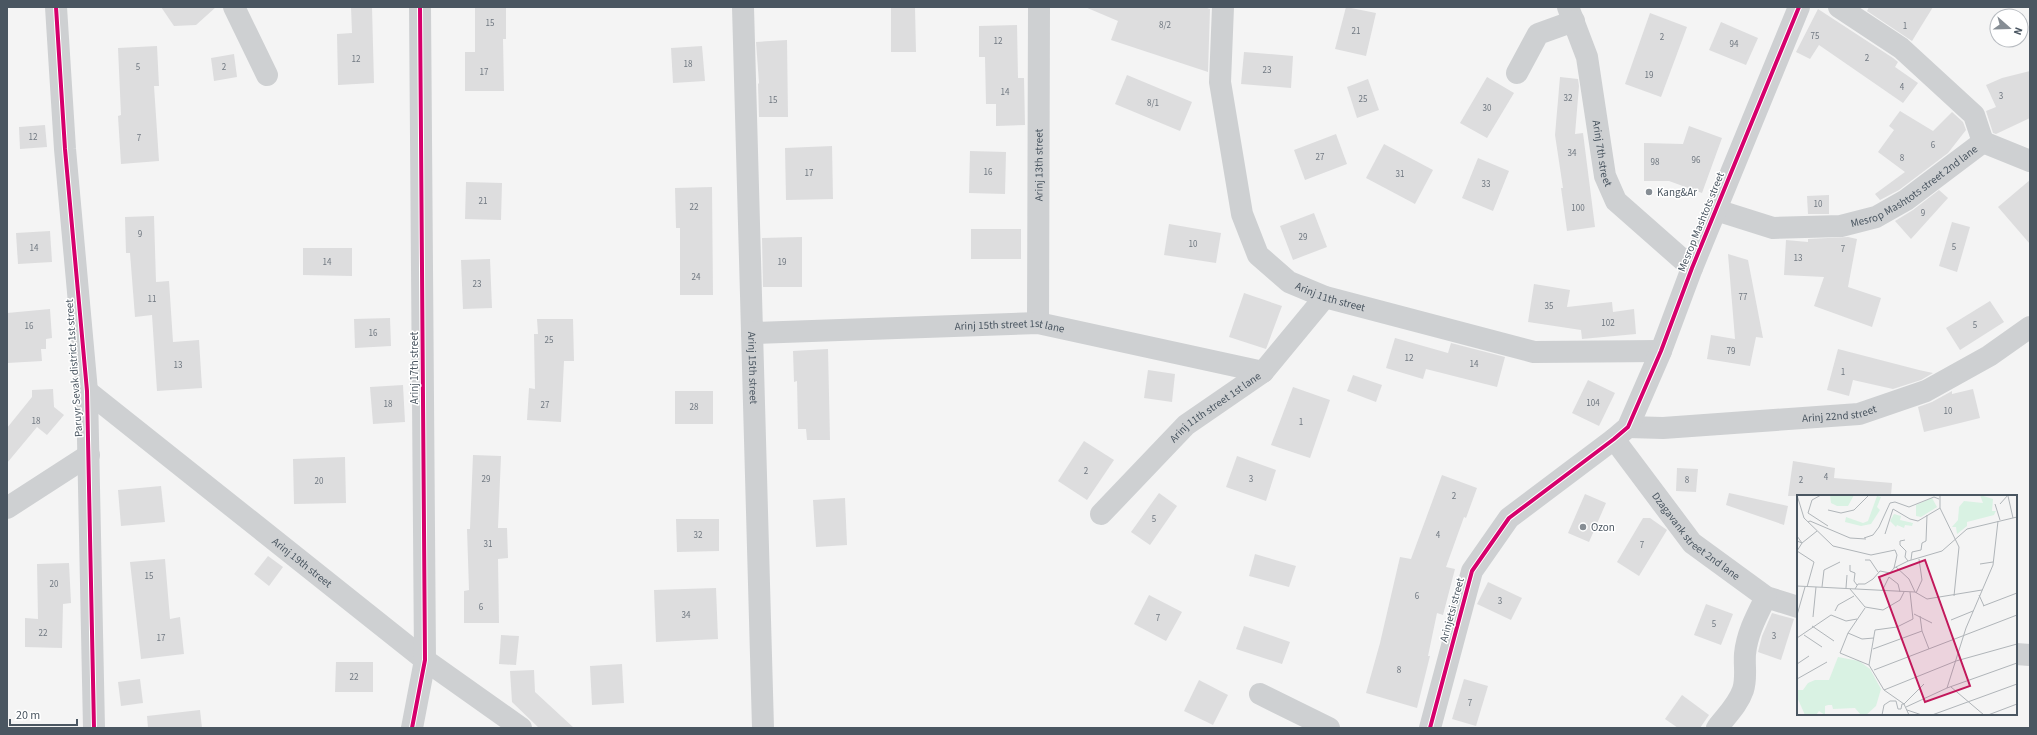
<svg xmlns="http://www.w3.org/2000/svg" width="2037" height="735" font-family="'Source Sans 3',sans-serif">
<rect width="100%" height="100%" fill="#f4f4f4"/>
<g fill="#ddddde">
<path d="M 161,7 L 216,7 L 196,25 L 174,26 Z"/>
<path d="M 351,7 L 372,7 L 374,83 L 338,85 L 337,34 L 352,33 Z"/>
<path d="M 475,7 L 506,7 L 506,39 L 503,39 L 504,91 L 465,91 L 465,52 L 475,52 Z"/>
<path d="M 891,7 L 915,7 L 916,52 L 891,52 Z"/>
<path d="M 1085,7 L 1204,7 L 1210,9 L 1208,72 L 1111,40 L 1118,21 Z"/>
<path d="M 1346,7 L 1376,13 L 1366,56 L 1335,49 Z"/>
<path d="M 1869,7 L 1933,7 L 1912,41 L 1867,11 Z"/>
<path d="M 1818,9 L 1893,58 L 1898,62 L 1895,67 L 1918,83 L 1903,103 L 1819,45 L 1810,59 L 1796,52 Z"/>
<path d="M 1650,13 L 1687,27 L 1661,97 L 1625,84 Z"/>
<path d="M 1721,22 L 1758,38 L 1746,65 L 1709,50 Z"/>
<path d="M 1017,25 L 1018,78 L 1024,78 L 1025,125 L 996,126 L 996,104 L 986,104 L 985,57 L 979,57 L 979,26 Z"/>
<path d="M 787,40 L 788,117 L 759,117 L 758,84 L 759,83 L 756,42 Z"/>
<path d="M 157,46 L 159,86 L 154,86 L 159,161 L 121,164 L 118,116 L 121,115 L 118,48 Z"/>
<path d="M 702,46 L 705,81 L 673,83 L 671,48 Z"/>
<path d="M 1244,52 L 1293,56 L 1291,88 L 1241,84 Z"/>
<path d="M 234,54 L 237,77 L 214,81 L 211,58 Z"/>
<path d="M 2030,71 L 2030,118 L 1996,134 L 1993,133 L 1986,111 L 1996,107 L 1986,85 L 2002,78 Z"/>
<path d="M 1127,75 L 1192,102 L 1180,131 L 1115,104 Z"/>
<path d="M 1487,77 L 1514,93 L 1487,138 L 1460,123 Z"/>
<path d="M 1560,77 L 1578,79 L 1579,86 L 1575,134 L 1583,133 L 1595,227 L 1567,231 L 1561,188 L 1563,188 L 1555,135 Z"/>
<path d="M 1368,79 L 1379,110 L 1357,118 L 1347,87 Z"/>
<path d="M 1900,111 L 1933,131 L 1952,112 L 1963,122 L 1966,130 L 1948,153 L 1899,190 L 1880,200 L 1875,194 L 1905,172 L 1878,152 L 1894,130 L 1889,126 Z"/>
<path d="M 45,125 L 47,147 L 20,149 L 19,127 Z"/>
<path d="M 1689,126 L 1722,138 L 1702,193 L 1669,181 L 1644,181 L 1644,143 L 1683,144 Z"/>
<path d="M 1336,134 L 1347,164 L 1305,180 L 1294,150 Z"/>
<path d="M 1384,144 L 1433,170 L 1415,204 L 1366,178 Z"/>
<path d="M 832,146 L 833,199 L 786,200 L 785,148 Z"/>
<path d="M 970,151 L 1006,152 L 1005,194 L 969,193 Z"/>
<path d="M 1478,158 L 1509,171 L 1493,211 L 1462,198 Z"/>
<path d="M 2030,180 L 2030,244 L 1998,207 Z"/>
<path d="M 466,182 L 502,183 L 501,220 L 465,219 Z"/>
<path d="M 712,187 L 713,295 L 680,295 L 680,228 L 676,228 L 675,188 Z"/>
<path d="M 1939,190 L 1948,198 L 1911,239 L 1895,221 L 1913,210 Z"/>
<path d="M 1829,195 L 1829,214 L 1808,214 L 1807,196 Z"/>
<path d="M 1314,213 L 1327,247 L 1293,260 L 1280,226 Z"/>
<path d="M 154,216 L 156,282 L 169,281 L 173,342 L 199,340 L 202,388 L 157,391 L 152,315 L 135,317 L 130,253 L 126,253 L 125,217 Z"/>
<path d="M 1952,222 L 1970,227 L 1957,272 L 1939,266 Z"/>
<path d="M 1169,224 L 1221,233 L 1216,263 L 1164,255 Z"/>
<rect x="971" y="229" width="50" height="30"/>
<path d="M 50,231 L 52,262 L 18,264 L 16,233 Z"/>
<path d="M 802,237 L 802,287 L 763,287 L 762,238 Z"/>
<path d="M 1848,237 L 1857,239 L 1848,287 L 1881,298 L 1872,327 L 1814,306 L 1824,277 L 1784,275 L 1786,240 L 1808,242 L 1808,239 Z"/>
<path d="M 303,248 L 352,248 L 352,276 L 303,275 Z"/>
<path d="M 1728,254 L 1748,260 L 1763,338 L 1756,337 L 1750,366 L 1707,359 L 1711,335 L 1735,339 Z"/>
<path d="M 490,259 L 492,308 L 463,309 L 461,260 Z"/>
<path d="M 1534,284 L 1570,290 L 1567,307 L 1612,302 L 1613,312 L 1634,309 L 1636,334 L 1582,339 L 1581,330 L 1528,322 Z"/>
<path d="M 1244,293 L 1282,306 L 1266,349 L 1229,337 Z"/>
<path d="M 1990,301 L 2004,322 L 1960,350 L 1946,328 Z"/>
<path d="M 50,309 L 52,338 L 46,339 L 46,349 L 41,349 L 42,361 L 7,363 L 7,313 Z"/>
<path d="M 390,318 L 391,346 L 355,348 L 354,319 Z"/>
<path d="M 537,319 L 573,319 L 574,361 L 564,361 L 561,422 L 527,420 L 529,388 L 535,389 L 534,334 L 538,334 Z"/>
<path d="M 1395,338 L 1448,353 L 1451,343 L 1505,357 L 1497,387 L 1426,369 L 1423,379 L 1386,368 Z"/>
<path d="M 828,349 L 830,440 L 807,440 L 806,429 L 798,429 L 797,381 L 794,382 L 793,351 Z"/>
<path d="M 1838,349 L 1919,370 L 1933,373 L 1921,380 L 1893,389 L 1853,380 L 1849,396 L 1827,390 Z"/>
<path d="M 1148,370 L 1175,374 L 1172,402 L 1144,398 Z"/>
<path d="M 1353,375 L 1382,385 L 1376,402 L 1347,391 Z"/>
<path d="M 1588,380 L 1615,393 L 1599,426 L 1572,413 Z"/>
<path d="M 403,385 L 405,422 L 373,424 L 370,387 Z"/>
<path d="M 1293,387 L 1330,400 L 1310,458 L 1271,445 Z"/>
<path d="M 53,389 L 54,407 L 64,415 L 47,435 L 37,427 L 7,463 L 7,428 L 32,397 L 32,390 Z"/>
<path d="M 1973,389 L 1980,418 L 1924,432 L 1918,407 L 1932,402 L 1952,391 L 1952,394 Z"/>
<rect x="675" y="391" width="38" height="33"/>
<path d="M 1084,441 L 1114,460 L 1087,500 L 1058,481 Z"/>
<path d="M 473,455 L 501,456 L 498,528 L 507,528 L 508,558 L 498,559 L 499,623 L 464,623 L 464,591 L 469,590 L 467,529 L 470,529 Z"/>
<path d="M 1237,456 L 1276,470 L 1266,501 L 1226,487 Z"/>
<path d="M 345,457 L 346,503 L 294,504 L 293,459 Z"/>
<path d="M 1793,461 L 1835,468 L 1834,478 L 1892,483 L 1891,496 L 1788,496 Z"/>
<path d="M 1677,468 L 1698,469 L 1696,492 L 1676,491 Z"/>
<path d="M 1442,475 L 1477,488 L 1466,518 L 1464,517 L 1446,567 L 1455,569 L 1443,615 L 1437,613 L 1428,656 L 1430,656 L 1417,708 L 1366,693 L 1380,643 L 1400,557 L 1411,559 Z"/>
<path d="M 161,486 L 165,522 L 121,526 L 118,490 Z"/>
<path d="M 1159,493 L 1177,506 L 1150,545 L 1131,532 Z"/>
<path d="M 1729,493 L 1788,506 L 1784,525 L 1726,505 Z"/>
<path d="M 1585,494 L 1606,503 L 1589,542 L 1568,533 Z"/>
<path d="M 845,498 L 847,545 L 816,547 L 813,500 Z"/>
<path d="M 1643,518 L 1650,518 L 1667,530 L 1639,576 L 1617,562 Z"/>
<path d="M 676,519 L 719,519 L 719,551 L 677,552 Z"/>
<path d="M 1255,554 L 1296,566 L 1289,587 L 1249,576 Z"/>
<path d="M 268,556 L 283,567 L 269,586 L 254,574 Z"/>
<path d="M 165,559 L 170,619 L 180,617 L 184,654 L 141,659 L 130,562 Z"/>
<path d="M 69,563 L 71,603 L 63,604 L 62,648 L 25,647 L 25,618 L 38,619 L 37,564 Z"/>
<path d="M 1488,582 L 1522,598 L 1511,620 L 1477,604 Z"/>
<path d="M 716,588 L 718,639 L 656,642 L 654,590 Z"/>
<path d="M 1149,595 L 1182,612 L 1166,641 L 1134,624 Z"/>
<path d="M 1706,604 L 1733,614 L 1721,645 L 1694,635 Z"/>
<path d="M 1772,613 L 1794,619 L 1781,660 L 1758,652 L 1762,636 Z"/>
<path d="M 1244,626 L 1290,642 L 1282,664 L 1236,649 Z"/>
<path d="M 501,635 L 519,636 L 516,665 L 499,664 Z"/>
<path d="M 336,662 L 373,662 L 373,692 L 335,692 Z"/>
<path d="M 622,664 L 624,703 L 592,705 L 590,666 Z"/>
<path d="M 534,670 L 535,692 L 574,728 L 539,728 L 512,702 L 510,671 Z"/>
<path d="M 140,679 L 143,703 L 121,706 L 118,682 Z"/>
<path d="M 1464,679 L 1488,686 L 1476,726 L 1452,719 Z"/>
<path d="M 1199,680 L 1228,695 L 1213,725 L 1184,711 Z"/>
<path d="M 1682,695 L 1709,715 L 1700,728 L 1678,728 L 1665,719 Z"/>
<path d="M 200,710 L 202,728 L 148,728 L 147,716 Z"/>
</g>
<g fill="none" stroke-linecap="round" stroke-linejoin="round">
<g stroke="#ced0d2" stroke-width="22">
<path d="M 56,7 L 65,149 L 87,391 L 94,728"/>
<path d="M 234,7 L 267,75"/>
<path id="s1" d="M 743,7 L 763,728"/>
<path id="s2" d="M 1223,7 L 1220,82 L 1242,214 L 1258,255 L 1289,282 L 1325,297 L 1534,352 L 1661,351"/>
<path id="s3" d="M 1568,7 L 1587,57 L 1605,176 L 1616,201 L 1692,268"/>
<path d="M 1517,73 L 1538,34 L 1574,21"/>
<path d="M 1983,142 L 2030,161"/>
<path id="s4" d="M 1716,210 L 1773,228 L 1841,226 L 1876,217 L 1906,200 L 1983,142 L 1974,115 L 1901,48 L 1839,7"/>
<path id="s5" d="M 1038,323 L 1039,7"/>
<path id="s6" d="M 752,333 L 1038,323 L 1263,372"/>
<path id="s7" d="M 87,391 L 425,660 L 521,728"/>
<path id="s8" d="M 1628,427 L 1663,428 L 1859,414 L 1926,391 L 1989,356 L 2030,327"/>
<path id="s9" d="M 1614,439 L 1692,543 L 1766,597 L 1798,607"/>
<path d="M 7,508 L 89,455"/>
<path id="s10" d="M 1101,514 L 1186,425 L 1263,372 L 1325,297"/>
<path d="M 2016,654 L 2030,655"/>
<path d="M 1260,694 L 1329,728"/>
<path d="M 412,728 L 425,660 L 420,7"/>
<path d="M 1430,728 L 1472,571 L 1509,518 L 1614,439 L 1628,427 L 1661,351 L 1692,268 L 1799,7"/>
<path d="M 1717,728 C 1726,716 1738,705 1743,690 C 1747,678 1744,666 1745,654 C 1747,633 1757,615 1766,597"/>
</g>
<defs>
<g id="cycleway">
<path d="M 56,7 L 65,149 L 87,391 L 94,728"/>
<path d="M 412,728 L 425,660 L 420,7"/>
<path d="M 1430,728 L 1472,571 L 1509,518 L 1614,439 L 1628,427 L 1661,351 L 1692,268 L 1799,7"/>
</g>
</defs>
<use href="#cycleway" stroke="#fff" stroke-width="6"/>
<use href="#cycleway" stroke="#d6006c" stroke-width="4"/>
</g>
<g fill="#868d94" stroke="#fff" stroke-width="1.5">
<circle cx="1649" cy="192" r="4"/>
<circle cx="1583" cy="527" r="4"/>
</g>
<g text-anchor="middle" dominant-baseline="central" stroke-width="3" stroke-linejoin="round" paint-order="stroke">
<g font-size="9" fill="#707881">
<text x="490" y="23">15</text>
<text x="1165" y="25">8/2</text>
<text x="1905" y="26">1</text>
<text x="1356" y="31">21</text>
<text x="1815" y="36">75</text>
<text x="1662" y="37">2</text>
<text x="998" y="41">12</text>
<text x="1734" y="44">94</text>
<text x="1867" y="58">2</text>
<text x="356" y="59">12</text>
<text x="688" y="64">18</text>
<text x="138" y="67">5</text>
<text x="224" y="67">2</text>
<text x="1267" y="70">23</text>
<text x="484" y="72">17</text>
<text x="1649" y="75">19</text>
<text x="1902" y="87">4</text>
<text x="1005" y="92">14</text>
<text x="2001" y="96">3</text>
<text x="1568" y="98">32</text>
<text x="1363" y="99">25</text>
<text x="773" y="100">15</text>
<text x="1153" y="103">8/1</text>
<text x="1487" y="108">30</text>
<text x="33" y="137">12</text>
<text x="139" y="138">7</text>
<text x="1933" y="145">6</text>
<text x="1572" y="153">34</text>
<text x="1320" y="157">27</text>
<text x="1902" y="158">8</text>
<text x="1696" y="160">96</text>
<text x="1655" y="162">98</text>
<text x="988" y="172">16</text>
<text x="809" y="173">17</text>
<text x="1400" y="174">31</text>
<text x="1486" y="184">33</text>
<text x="483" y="201">21</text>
<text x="1818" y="204">10</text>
<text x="694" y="207">22</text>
<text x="1578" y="208">100</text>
<text x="1923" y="213">9</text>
<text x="140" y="234">9</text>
<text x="1303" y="237">29</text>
<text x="1193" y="244">10</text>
<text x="1954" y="247">5</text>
<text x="34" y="248">14</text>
<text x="1843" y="249">7</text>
<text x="1798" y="258">13</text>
<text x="327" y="262">14</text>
<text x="782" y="262">19</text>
<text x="696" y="277">24</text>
<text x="477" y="284">23</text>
<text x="1743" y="297">77</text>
<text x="152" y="299">11</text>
<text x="1549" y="306">35</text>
<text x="1608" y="323">102</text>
<text x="1975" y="325">5</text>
<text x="29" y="326">16</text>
<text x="373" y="333">16</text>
<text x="549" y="340">25</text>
<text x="1731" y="351">79</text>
<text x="1409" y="358">12</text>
<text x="1474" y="364">14</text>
<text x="178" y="365">13</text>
<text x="1843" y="372">1</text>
<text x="1593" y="403">104</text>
<text x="388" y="404">18</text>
<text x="545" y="405">27</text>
<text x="694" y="407">28</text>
<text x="1948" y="411">10</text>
<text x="36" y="421">18</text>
<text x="1301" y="422">1</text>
<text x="1086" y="471">2</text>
<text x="1826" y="477">4</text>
<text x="486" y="479">29</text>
<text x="1251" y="479">3</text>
<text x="1687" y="480">8</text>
<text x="1801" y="480">2</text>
<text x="319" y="481">20</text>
<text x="1454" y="496">2</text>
<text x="1154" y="519">5</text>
<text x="698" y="535">32</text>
<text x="1438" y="535">4</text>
<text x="488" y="544">31</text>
<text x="1642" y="545">7</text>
<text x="149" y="576">15</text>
<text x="54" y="584">20</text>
<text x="1417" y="596">6</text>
<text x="1500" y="601">3</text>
<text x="481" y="607">6</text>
<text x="686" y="615">34</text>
<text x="1158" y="618">7</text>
<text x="1714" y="624">5</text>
<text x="43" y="633">22</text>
<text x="1774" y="636">3</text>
<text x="161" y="638">17</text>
<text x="1399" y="670">8</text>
<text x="354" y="677">22</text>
<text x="1470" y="703">7</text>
</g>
<g font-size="11" fill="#4a5661" stroke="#fff">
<text stroke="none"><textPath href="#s3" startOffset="151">Arinj 7th street</textPath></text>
<text stroke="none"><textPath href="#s5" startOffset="158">Arinj 13th street</textPath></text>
<text stroke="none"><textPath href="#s4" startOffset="212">Mesrop Mashtots street 2nd lane</textPath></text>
<text transform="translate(1701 222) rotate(-68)">Mesrop Mashtots street</text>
<text stroke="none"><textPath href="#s2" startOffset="338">Arinj 11th street</textPath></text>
<text stroke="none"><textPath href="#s6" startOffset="258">Arinj 15th street 1st lane</textPath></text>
<text stroke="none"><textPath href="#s1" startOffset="361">Arinj 15th street</textPath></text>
<text transform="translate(74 368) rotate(-94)">Paruyr Sevak district 1st street</text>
<text transform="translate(414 368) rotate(-90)">Arinj 17th street</text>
<text stroke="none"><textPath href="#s10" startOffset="157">Arinj 11th street 1st lane</textPath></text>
<text stroke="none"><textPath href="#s8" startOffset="212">Arinj 22nd street</textPath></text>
<text stroke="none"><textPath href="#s9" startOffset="128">Dzagavank street 2nd lane</textPath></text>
<text stroke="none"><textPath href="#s7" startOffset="275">Arinj 19th street</textPath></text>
<text transform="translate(1452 610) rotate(-75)">Arinjetsi street</text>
</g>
<g font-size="11" fill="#4a5661" stroke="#fff" text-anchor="start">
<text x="1657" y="192">Kang&amp;Ar</text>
<text x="1591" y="527">Ozon</text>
</g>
</g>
<g transform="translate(1797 495)">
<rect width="220" height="220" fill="#f4f4f4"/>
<path d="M 33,0 L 57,0 L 51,11 L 40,11 L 34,8 ZM 183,0 L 196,4 L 195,16 L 199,16 L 197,20 L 170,27 L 170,31 L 160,39 L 159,32 L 155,32 L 161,25 L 162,12 L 167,6 L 186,8 ZM 80,1 L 84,2 L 80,12 L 83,15 L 74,29 L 64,31 L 48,27 L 49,22 L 66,28 L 71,26 ZM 135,3 L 140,12 L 124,22 L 119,21 L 119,10 ZM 97,19 L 104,21 L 103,25 L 116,28 L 115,31 L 108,30 L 107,33 L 100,30 L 99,32 L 93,26 ZM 41,162 L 62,166 L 73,174 L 84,194 L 79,211 L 69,220 L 64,220 L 58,213 L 36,214 L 35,210 L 31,210 L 28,211 L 28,220 L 22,216 L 19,220 L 8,220 L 0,202 L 0,195 L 6,195 L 11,188 L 18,185 L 32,185 Z" fill="#d9f2e3"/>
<path fill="none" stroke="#b0b5b9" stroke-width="1" d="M 0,0 L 7,23 L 36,51 L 74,60 L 98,55 L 100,60 L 97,73M 24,0 L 15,5 L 11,18 L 31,31M 143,0 L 143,13M 211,1 L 216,23M 198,9 L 203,25M 203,9 L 211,0M 31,15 L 44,18 L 57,15 L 72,0M 11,27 L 13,26 L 53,43 L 69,44M 88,39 L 96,14 L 113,24 L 121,26 L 143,13 L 162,52 L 157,101M 0,41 L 5,48 L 20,36M 67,43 L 76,40 L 82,32 L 93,8 L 98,7 L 112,12 L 137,2 L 142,4M 108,45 L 103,46 L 103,50 L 109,56 L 108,62 L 111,66M 0,46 L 5,48 L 0,56 L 17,67 L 10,92M 68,65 L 73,65 L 81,77M 114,65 L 115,57 L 124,55 L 125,48 L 129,46 L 130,20M 183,69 L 196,67M 53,70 L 53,76 L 58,78 L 57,86 L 60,90M 99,72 L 112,84 L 118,97M 0,91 L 118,97 L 130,104 L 185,95M 25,92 L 27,75 L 43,67M 49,93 L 50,80M 53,94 L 68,112 L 86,115 L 103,105 L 107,97M 58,94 L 61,89 L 68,89 L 76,84 L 83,76 L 93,78 L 97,73 L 111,66 L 145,56 L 170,34 L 220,22M 85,96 L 92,82 L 101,89 L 103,97M 119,98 L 125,85 L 122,64M 182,100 L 187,111M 186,111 L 220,98M 68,113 L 51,138 L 43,158 L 72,170 L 87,195 L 107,209 L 112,220M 38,116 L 41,110 L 57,101M 117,119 L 135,128M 0,120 L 8,92M 123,121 L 125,136 L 132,154M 16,122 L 19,92M 154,125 L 176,116M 15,131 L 37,146M 51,138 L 65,144 L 77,143M 7,140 L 25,152M 0,143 L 34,120 L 49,126 L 60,124M 76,154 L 125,136M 0,169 L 12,161M 72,170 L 78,135 L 100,132 L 116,124 L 113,97M 77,175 L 220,120M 0,184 L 30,167M 154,192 L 187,220M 150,193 L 169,133 L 196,70 L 201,26M 87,195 L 159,166 L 220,149M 109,212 L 150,193 L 220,168M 110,215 L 125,220M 85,220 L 87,210 L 93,206 L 99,206 L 101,214 L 104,214 L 105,209 L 107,209 L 127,189M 135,220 L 220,189M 191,220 L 220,209"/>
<path fill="#c2185b" fill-opacity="0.15" stroke="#c2185b" stroke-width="2" d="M 128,65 L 173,191 L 128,207 L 82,82 Z"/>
<rect width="220" height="220" fill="none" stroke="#4a5661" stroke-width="2"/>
</g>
<rect width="2037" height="735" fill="none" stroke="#4a5661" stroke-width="16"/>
<g transform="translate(2009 28) rotate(110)"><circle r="19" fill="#ffffff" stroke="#b7bbc0"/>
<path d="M0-3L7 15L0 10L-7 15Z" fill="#868d94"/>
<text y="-6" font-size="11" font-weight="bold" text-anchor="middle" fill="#4a5661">N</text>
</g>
<path d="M10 719v6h67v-6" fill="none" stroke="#4a5661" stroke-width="2"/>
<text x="16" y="719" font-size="12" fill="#4a5661" stroke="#ffffff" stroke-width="3" paint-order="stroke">20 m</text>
</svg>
